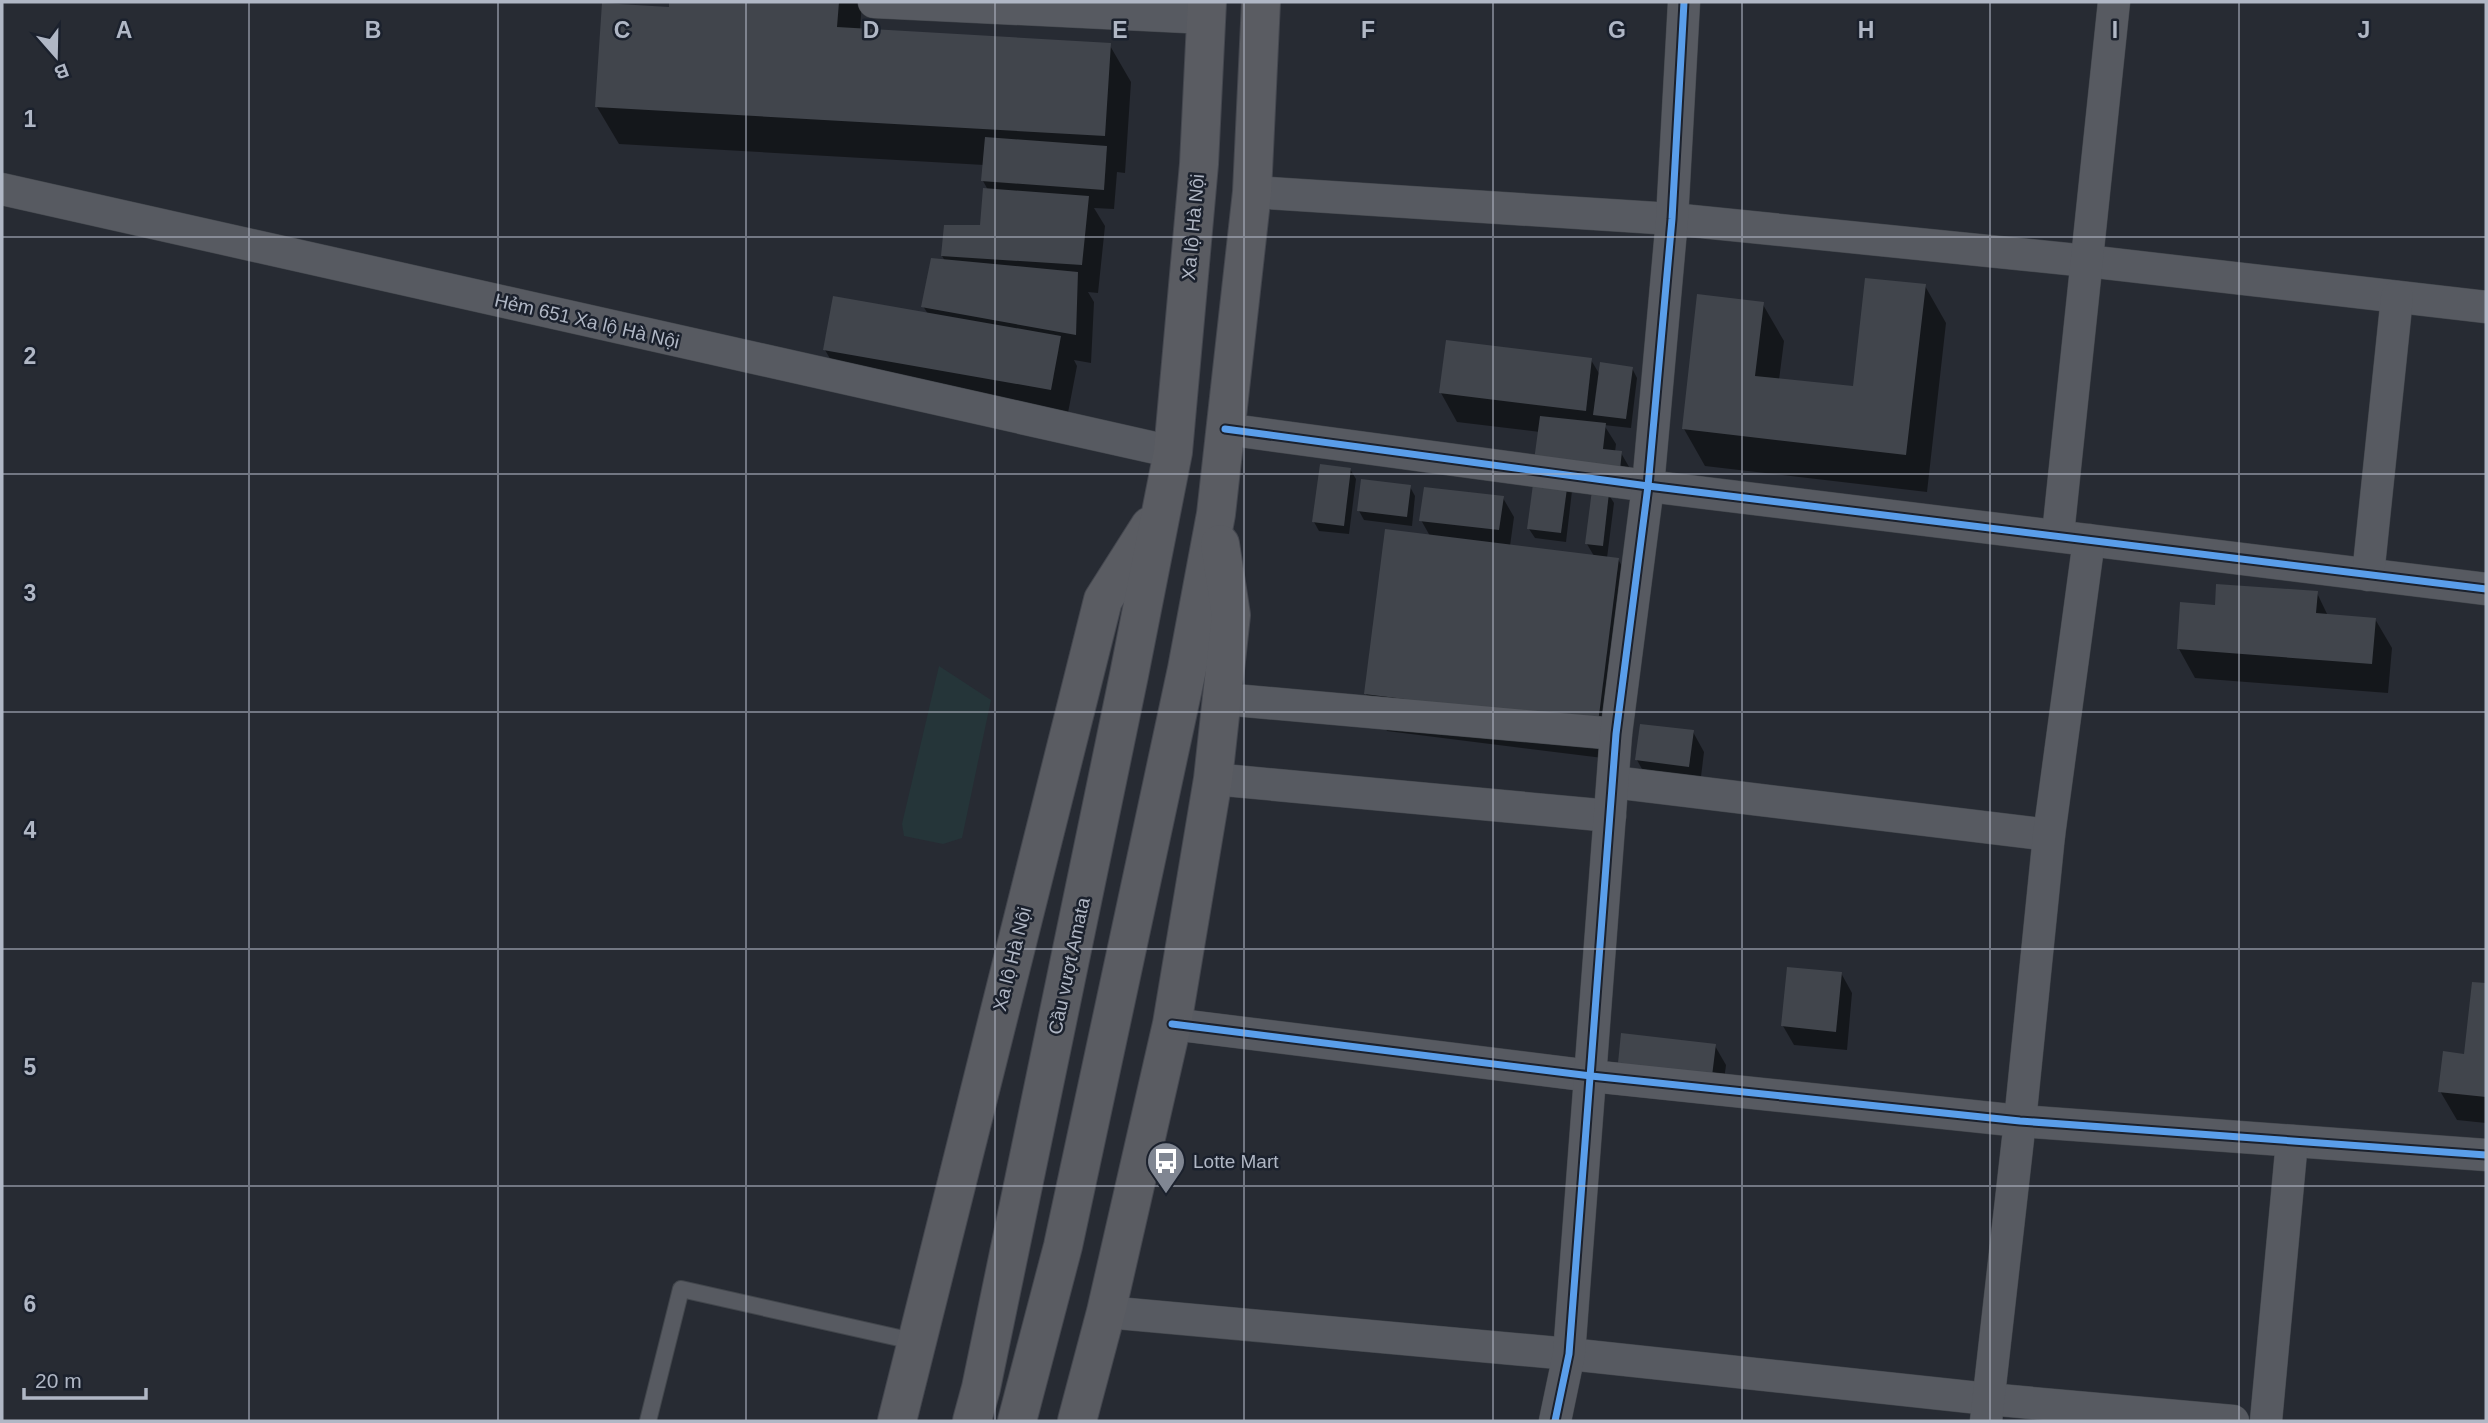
<svg xmlns="http://www.w3.org/2000/svg" width="2488" height="1423" font-family="Helvetica,sans-serif">
<rect width="100%" height="100%" fill="#272b33"/>
<path fill="#253539" d="M 939,666 L 991,700 L 962,838 L 943,844 L 904,836 L 902,824 Z"/>
<g fill="#0007">
<path d="M 671,2 L 862,2 L 860,30 L 1109,44 L 1131,82 L 1125,173 L 1117,172 L 1114,209 L 1094,208 L 1105,226 L 1098,293 L 1088,292 L 1094,302 L 1091,363 L 1074,360 L 1077,366 L 1067,418 L 842,379 L 825,350 L 928,314 L 923,306 L 945,261 L 942,256 L 982,227 L 988,190 L 983,181 L 984,165 L 619,144 L 597,107 L 671,8 Z"/>
<path d="M 1925,286 L 1946,323 L 1927,492 L 1705,466 L 1684,429 L 1762,303 L 1784,341 L 1779,380 L 1854,388 Z"/>
<path d="M 1591,360 L 1600,375 L 1632,368 L 1637,378 L 1631,428 L 1604,425 L 1616,444 L 1615,452 L 1621,453 L 1632,472 L 1609,495 L 1614,503 L 1607,558 L 1618,559 L 1639,597 L 1619,760 L 1387,731 L 1366,694 L 1430,536 L 1421,520 L 1503,498 L 1514,517 L 1510,546 L 1594,556 L 1587,544 L 1593,493 L 1572,491 L 1566,542 L 1535,538 L 1529,529 L 1540,432 L 1457,422 L 1441,393 Z"/>
<path d="M 1350,469 L 1356,479 L 1349,534 L 1319,531 L 1314,522 Z"/>
<path d="M 1410,487 L 1415,496 L 1412,526 L 1364,520 L 1359,511 Z"/>
<path d="M 2317,593 L 2328,616 L 2375,619 L 2392,648 L 2388,693 L 2195,678 L 2179,649 L 2218,607 Z"/>
<path d="M 1693,732 L 1704,752 L 1700,785 L 1648,780 L 1637,760 Z"/>
<path d="M 1841,973 L 1852,993 L 1847,1050 L 1794,1045 L 1783,1026 Z"/>
<path d="M 2474,984 L 2486,985 L 2486,1123 L 2457,1120 L 2440,1091 L 2466,1056 Z"/>
<path d="M 1715,1046 L 1726,1065 L 1721,1103 L 1630,1092 Z"/>
</g>
<g fill="#41454c">
<path d="M 669,2 L 839,2 L 837,27 L 1111,43 L 1105,136 L 595,107 L 602,3 L 669,7 Z"/>
<path d="M 985,137 L 1107,146 L 1104,190 L 981,181 Z"/>
<path d="M 983,188 L 1089,196 L 1082,265 L 941,256 L 944,225 L 980,225 Z"/>
<path d="M 931,258 L 1078,272 L 1076,335 L 921,307 Z"/>
<path d="M 1865,278 L 1926,284 L 1906,455 L 1682,429 L 1697,294 L 1764,302 L 1755,376 L 1853,386 Z"/>
<path d="M 833,296 L 1061,336 L 1051,390 L 823,350 Z"/>
<path d="M 1446,340 L 1592,358 L 1586,411 L 1439,393 Z"/>
<path d="M 1600,362 L 1633,367 L 1626,419 L 1593,415 Z"/>
<path d="M 1540,416 L 1606,423 L 1603,449 L 1622,451 L 1619,479 L 1533,468 Z"/>
<path d="M 1320,464 L 1351,468 L 1344,526 L 1312,522 Z"/>
<path d="M 1534,477 L 1568,481 L 1561,533 L 1527,529 Z"/>
<path d="M 1361,479 L 1411,485 L 1407,517 L 1357,511 Z"/>
<path d="M 1424,487 L 1504,496 L 1499,530 L 1419,521 Z"/>
<path d="M 1592,490 L 1609,493 L 1603,546 L 1585,544 Z"/>
<path d="M 1385,529 L 1619,558 L 1598,723 L 1364,694 Z"/>
<path d="M 2216,584 L 2318,591 L 2316,613 L 2376,618 L 2372,664 L 2177,649 L 2180,602 L 2215,605 Z"/>
<path d="M 1640,724 L 1694,730 L 1689,767 L 1635,760 Z"/>
<path d="M 1787,967 L 1842,972 L 1836,1032 L 1781,1026 Z"/>
<path d="M 2472,982 L 2486,983 L 2486,1097 L 2438,1092 L 2443,1051 L 2464,1054 Z"/>
<path d="M 1621,1033 L 1716,1044 L 1711,1084 L 1617,1073 Z"/>
</g>
<g fill="none" stroke-linecap="round" stroke-linejoin="round">
<defs>
<path id="service" d="M 648,1421 L 681,1289 L 917,1342"/>
<g id="minor">
<path d="M 874,2 L 1206,18"/>
<path d="M 2,189 L 1173,452"/>
<path d="M 1252,192 L 1672,219 L 2087,261 L 2486,307"/>
<path d="M 1225,429 L 1648,486 L 2486,589"/>
<path d="M 2058,534 L 2114,2"/>
<path d="M 2368,575 L 2397,297"/>
<path d="M 1223,699 L 1616,734"/>
<path d="M 1213,779 L 1610,816"/>
<path d="M 1613,782 L 2049,835"/>
<path d="M 1172,1024 L 1591,1076 L 2020,1121 L 2486,1155"/>
<path d="M 1106,1312 L 1569,1354 L 1988,1399 L 2233,1421"/>
<path d="M 1555,1421 L 1569,1354 L 1616,734 L 1648,486 L 1672,219 L 1684,2"/>
<path d="M 1986,1421 L 2020,1121 L 2049,835 L 2089,540"/>
<path d="M 2266,1421 L 2292,1141"/>
</g>
<g id="trunk">
<path d="M 897,1421 L 1103,600 L 1150,526"/>
<path d="M 972,1421 L 981,1388 L 1129,675 L 1173,452 L 1199,164 L 1207,2"/>
<path d="M 1017,1421 L 1063,1246 L 1187,669 L 1216,514 L 1252,192 L 1261,2"/>
<path d="M 1077,1421 L 1106,1312 L 1172,1024 L 1213,779 L 1231,615 L 1220,544"/>
</g>
</defs>
<use href="#service" stroke="#42464c" stroke-width="18"/>
<use href="#minor" stroke="#42464c" stroke-width="33"/>
<use href="#trunk" stroke="#44474f" stroke-width="40"/>
<use href="#service" stroke="#575a61" stroke-width="16"/>
<use href="#minor" stroke="#575a61" stroke-width="32"/>
<use href="#trunk" stroke="#5a5c62" stroke-width="38"/>
<defs>
<g id="cycleway">
<path d="M 1225,429 L 1648,486 L 2486,589"/>
<path d="M 1172,1024 L 1591,1076 L 2020,1121 L 2486,1155"/>
<path d="M 1555,1421 L 1569,1354 L 1616,734 L 1648,486 L 1672,219 L 1684,2"/>
</g>
</defs>
<use href="#cycleway" stroke="#1b212d" stroke-width="11"/>
<use href="#cycleway" stroke="#5a9eea" stroke-width="7"/>
</g>
<path fill="none" stroke="#b0b7c5" stroke-width="2" stroke-opacity="0.55" d="M 249,2 L 249,1421M 498,2 L 498,1421M 746,2 L 746,1421M 995,2 L 995,1421M 1244,2 L 1244,1421M 1493,2 L 1493,1421M 1742,2 L 1742,1421M 1990,2 L 1990,1421M 2239,2 L 2239,1421M 2,237 L 2486,237M 2,474 L 2486,474M 2,712 L 2486,712M 2,949 L 2486,949M 2,1186 L 2486,1186"/>
<defs>
<symbol id="bus-pin" viewBox="-11 -11 22 30"><path d="M0 17L-7.5 6A9.5 9.5 0 1 1 7.5 6Z" fill="#808692" stroke="#1b212d"/><path d="M-5-6H5V4H4V6H2V4H-2V6H-4V4H-5ZM-3.5-4V0h7V-4ZM-3.5 1.2v1.5H-2V1.2ZM2 1.2v1.5H3.5V1.2Z" fill="#fff"/></symbol>
</defs>
<g fill-rule="evenodd">
<use href="#bus-pin" x="1144" y="1139" width="44" height="60"/>
</g>
<g text-anchor="middle" dominant-baseline="central" stroke-width="5" stroke-linejoin="round" paint-order="stroke">
<g font-size="19" fill="#b0b7c5" stroke="#1b212d">
<text transform="translate(1193 227) rotate(-85)">Xa lộ Hà Nội</text>
<text transform="translate(587 321) rotate(13)">Hẻm 651 Xa lộ Hà Nội</text>
<text transform="translate(1012 959) rotate(-76)">Xa lộ Hà Nội</text>
<text transform="translate(1069 966) rotate(-78)">Cầu vượt Amata</text>
</g>
<g font-size="19" fill="#b0b7c5" stroke="#1b212d" text-anchor="start">
<text x="1193" y="1161">Lotte Mart</text>
</g>
</g>
<g font-size="23" text-anchor="middle" font-weight="bold" fill="#b0b7c5" stroke="#1b212d" stroke-width="5" stroke-linejoin="round" paint-order="stroke">
<text x="124" y="38">A</text>
<text x="373" y="38">B</text>
<text x="622" y="38">C</text>
<text x="871" y="38">D</text>
<text x="1120" y="38">E</text>
<text x="1368" y="38">F</text>
<text x="1617" y="38">G</text>
<text x="1866" y="38">H</text>
<text x="2115" y="38">I</text>
<text x="2364" y="38">J</text>
<text x="30" y="127">1</text>
<text x="30" y="364">2</text>
<text x="30" y="601">3</text>
<text x="30" y="838">4</text>
<text x="30" y="1075">5</text>
<text x="30" y="1312">6</text>
</g>
<rect width="2488" height="1423" fill="none" stroke="#b0b7c5" stroke-width="7"/>
<g transform="translate(56 56) rotate(160)" stroke="#1b212d" stroke-width="5" paint-order="stroke">
<path d="M0-5L12 26L0 18L-12 26Z" fill="#b0b7c5"/>
<text y="-10" font-size="19" font-weight="bold" text-anchor="middle" fill="#b0b7c5">B</text>
</g>
<path d="M24 1388v10h122v-10" fill="none" stroke="#b0b7c5" stroke-width="3.5"/>
<text x="35" y="1388" font-size="21" fill="#b0b7c5" stroke="#1b212d" stroke-width="5" paint-order="stroke">20 m</text>
</svg>
